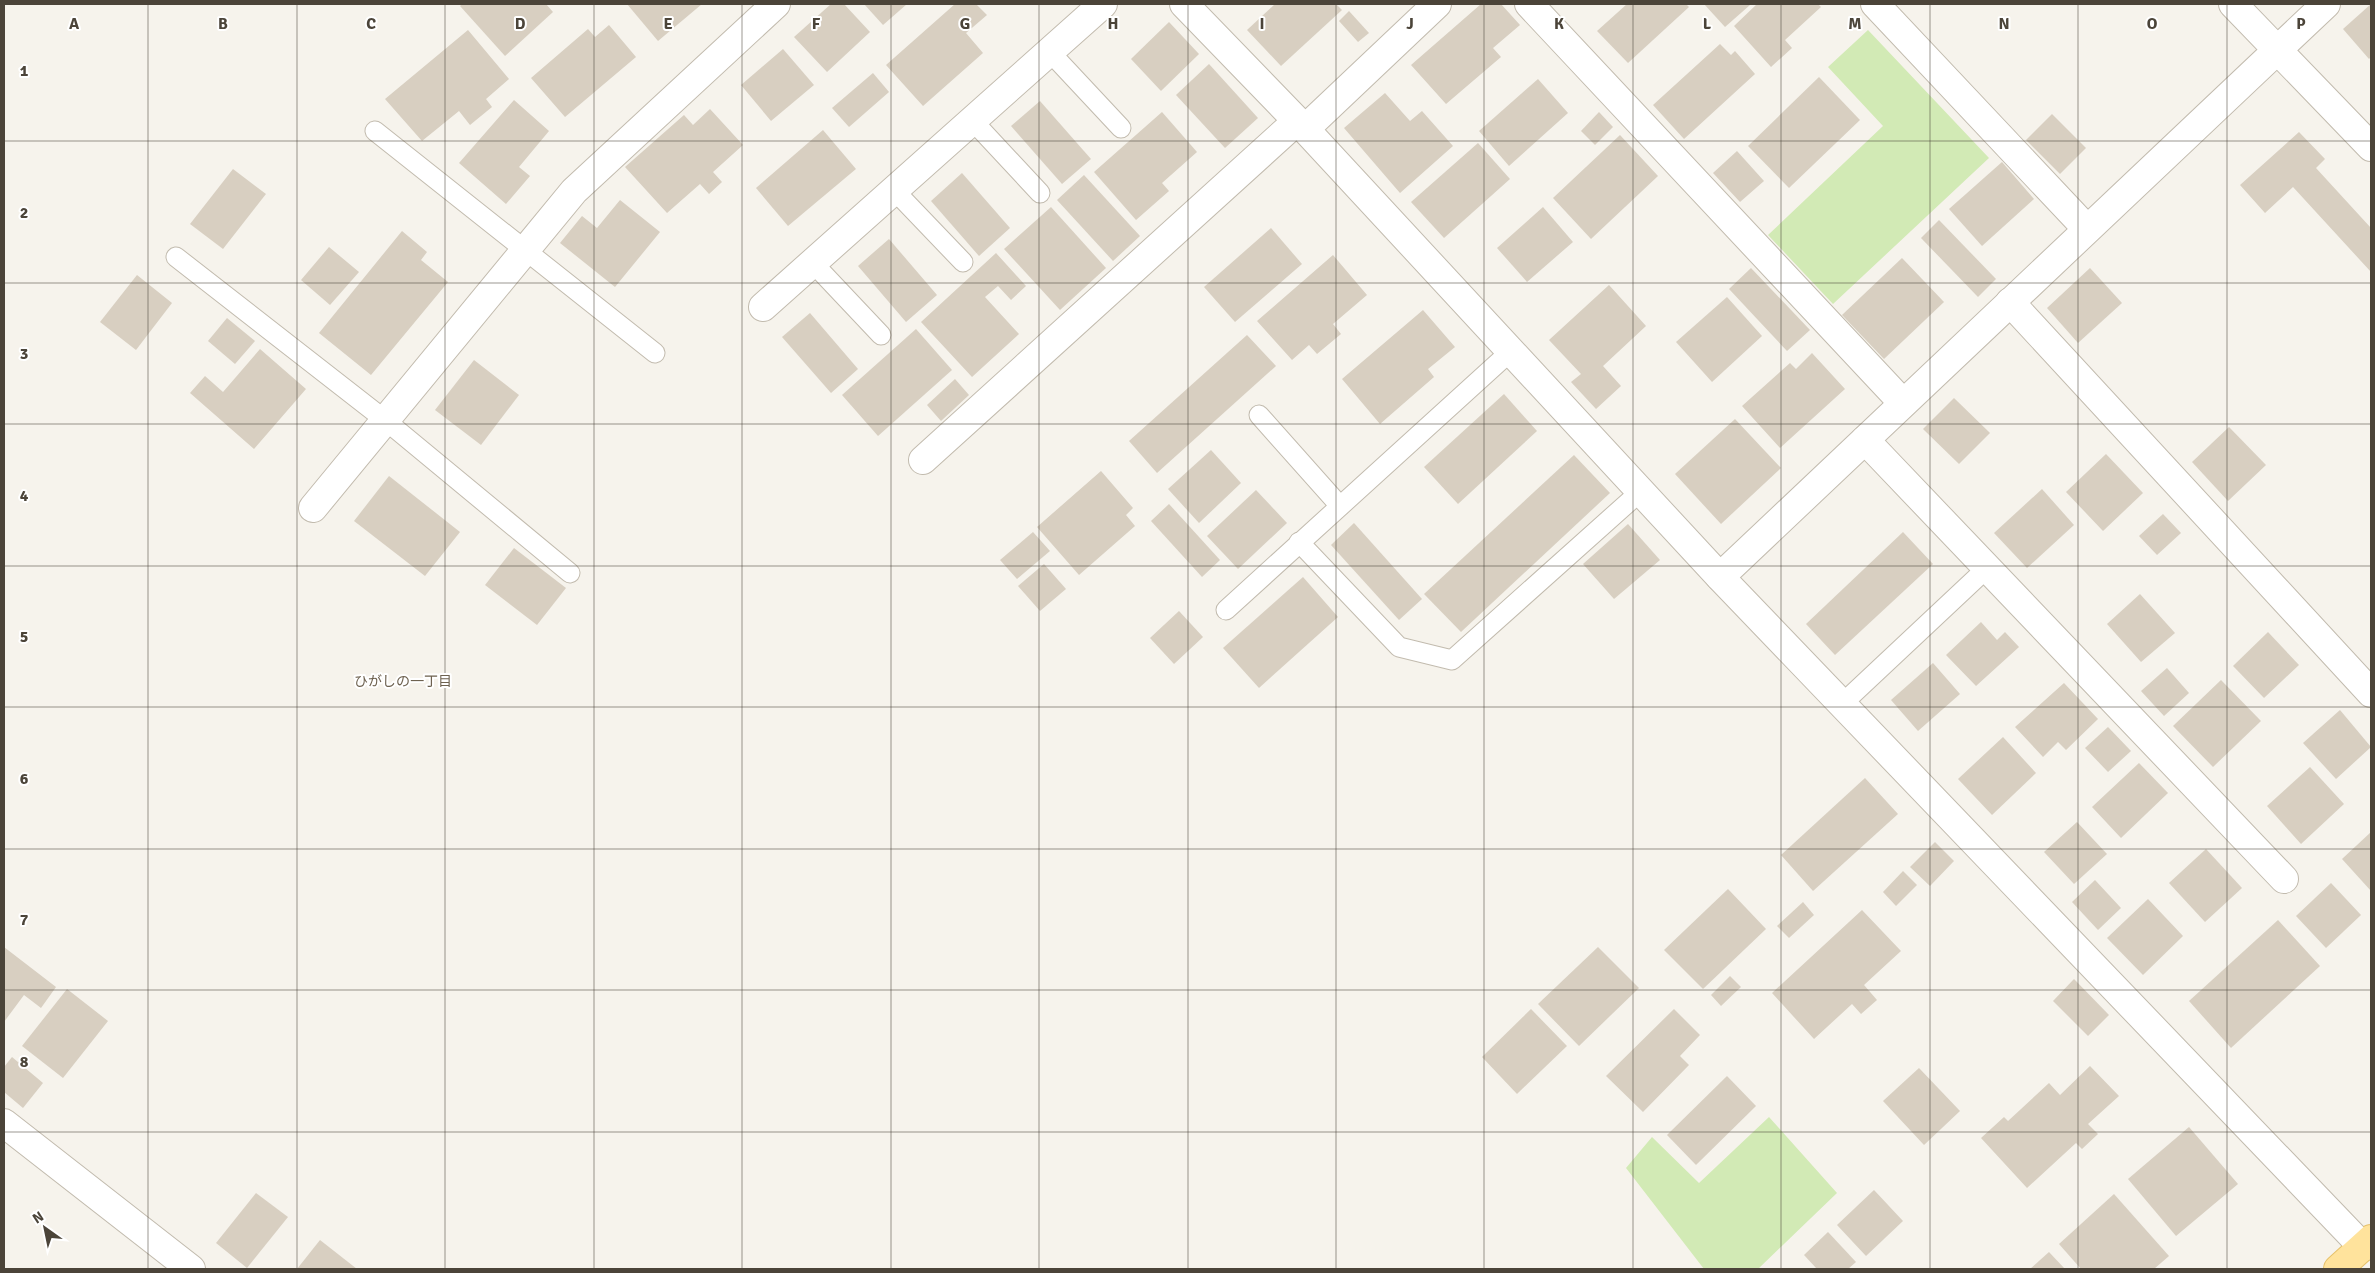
<svg xmlns="http://www.w3.org/2000/svg" width="2375" height="1273" font-family="Signika,'Noto Sans JP',sans-serif">
<rect width="100%" height="100%" fill="#f6f3ec"/>
<g fill="#d2eab5">
<path d="M 1868,30 L 1989,158 L 1833,304 L 1768,235 L 1883,126 L 1828,67 Z"/>
<path d="M 1769,1117 L 1837,1193 L 1758,1269 L 1704,1269 L 1626,1168 L 1652,1137 L 1699,1183 Z"/>
</g>
<g fill="#d8cfc1">
<path d="M 462,4 L 546,4 L 553,12 L 505,56 L 460,6 Z"/>
<path d="M 627,4 L 702,4 L 658,41 Z"/>
<path d="M 831,4 L 844,4 L 870,32 L 827,72 L 794,37 Z"/>
<path d="M 864,4 L 907,4 L 883,25 Z"/>
<path d="M 955,4 L 976,4 L 987,15 L 966,33 L 983,53 L 923,106 L 886,65 Z"/>
<path d="M 1275,4 L 1336,4 L 1342,10 L 1281,66 L 1247,30 Z"/>
<path d="M 1481,4 L 1501,4 L 1520,25 L 1493,48 L 1501,57 L 1446,104 L 1411,65 Z"/>
<path d="M 1627,4 L 1686,4 L 1689,7 L 1628,63 L 1597,31 Z"/>
<path d="M 1704,4 L 1748,4 L 1750,5 L 1725,27 Z"/>
<path d="M 1757,4 L 1818,4 L 1821,7 L 1785,40 L 1792,48 L 1771,67 L 1734,26 Z"/>
<path d="M 2371,4 L 2371,57 L 2369,59 L 2343,29 Z"/>
<path d="M 1349,11 L 1369,33 L 1358,42 L 1339,21 Z"/>
<path d="M 1169,22 L 1199,54 L 1161,91 L 1131,59 Z"/>
<path d="M 609,25 L 636,57 L 565,117 L 531,78 L 588,29 L 595,37 Z"/>
<path d="M 468,30 L 509,79 L 486,99 L 492,107 L 470,125 L 459,111 L 422,141 L 385,99 Z"/>
<path d="M 1720,44 L 1731,55 L 1735,51 L 1755,74 L 1684,139 L 1653,105 Z"/>
<path d="M 783,49 L 814,85 L 771,121 L 741,85 Z"/>
<path d="M 1209,64 L 1258,118 L 1225,148 L 1176,95 Z"/>
<path d="M 873,73 L 889,92 L 849,127 L 832,108 Z"/>
<path d="M 1819,77 L 1860,120 L 1789,188 L 1748,146 Z"/>
<path d="M 1538,79 L 1568,113 L 1509,166 L 1479,131 Z"/>
<path d="M 1385,93 L 1410,121 L 1422,111 L 1453,146 L 1400,193 L 1344,128 Z"/>
<path d="M 514,100 L 549,131 L 519,167 L 530,176 L 506,204 L 459,163 Z"/>
<path d="M 1040,101 L 1091,159 L 1062,184 L 1011,126 Z"/>
<path d="M 710,109 L 743,145 L 713,172 L 722,182 L 709,194 L 700,184 L 667,213 L 625,167 L 684,115 L 693,125 Z"/>
<path d="M 1162,112 L 1197,152 L 1162,183 L 1169,191 L 1136,220 L 1094,172 Z"/>
<path d="M 1599,112 L 1613,127 L 1595,145 L 1581,131 Z"/>
<path d="M 2052,114 L 2086,148 L 2060,174 L 2026,140 Z"/>
<path d="M 823,130 L 856,169 L 788,226 L 756,188 Z"/>
<path d="M 2299,132 L 2325,159 L 2316,168 L 2371,228 L 2371,272 L 2293,187 L 2265,213 L 2240,185 Z"/>
<path d="M 1620,135 L 1658,176 L 1591,239 L 1553,198 Z"/>
<path d="M 1478,143 L 1510,179 L 1444,238 L 1411,202 Z"/>
<path d="M 1737,151 L 1764,181 L 1740,202 L 1713,173 Z"/>
<path d="M 2002,162 L 2034,199 L 1982,246 L 1949,209 Z"/>
<path d="M 233,169 L 266,194 L 223,249 L 190,224 Z"/>
<path d="M 962,173 L 1010,228 L 979,256 L 931,201 Z"/>
<path d="M 1084,175 L 1140,236 L 1113,261 L 1057,200 Z"/>
<path d="M 620,200 L 660,232 L 615,287 L 560,243 L 582,216 L 597,228 Z"/>
<path d="M 1051,207 L 1106,268 L 1060,310 L 1004,249 Z"/>
<path d="M 1543,207 L 1573,242 L 1527,282 L 1497,248 Z"/>
<path d="M 1939,220 L 1996,279 L 1978,297 L 1921,238 Z"/>
<path d="M 1271,228 L 1302,264 L 1235,322 L 1204,287 Z"/>
<path d="M 402,231 L 427,252 L 421,260 L 448,282 L 371,375 L 319,333 Z"/>
<path d="M 889,239 L 937,295 L 906,322 L 858,266 Z"/>
<path d="M 329,247 L 359,272 L 330,305 L 301,280 Z"/>
<path d="M 996,253 L 1026,286 L 1011,300 L 998,286 L 985,297 L 1019,334 L 972,377 L 921,322 Z"/>
<path d="M 1333,255 L 1367,295 L 1333,324 L 1341,334 L 1317,354 L 1309,345 L 1292,360 L 1257,321 Z"/>
<path d="M 1902,258 L 1944,302 L 1884,359 L 1842,315 Z"/>
<path d="M 1751,268 L 1810,330 L 1787,351 L 1729,289 Z"/>
<path d="M 2090,268 L 2122,303 L 2078,343 L 2047,308 Z"/>
<path d="M 137,275 L 172,303 L 136,350 L 100,322 Z"/>
<path d="M 1609,285 L 1646,326 L 1603,366 L 1621,386 L 1596,409 L 1571,382 L 1581,374 L 1549,340 Z"/>
<path d="M 1727,297 L 1762,336 L 1712,382 L 1676,342 Z"/>
<path d="M 1423,310 L 1455,347 L 1428,369 L 1434,377 L 1380,424 L 1342,379 Z"/>
<path d="M 810,313 L 858,369 L 831,393 L 782,337 Z"/>
<path d="M 227,318 L 255,341 L 235,364 L 208,341 Z"/>
<path d="M 916,329 L 952,370 L 878,436 L 842,395 Z"/>
<path d="M 1247,335 L 1276,366 L 1157,473 L 1129,441 Z"/>
<path d="M 260,349 L 306,389 L 254,449 L 190,393 L 205,376 L 223,392 Z"/>
<path d="M 1812,353 L 1845,389 L 1780,448 L 1742,406 L 1790,363 L 1796,369 Z"/>
<path d="M 474,360 L 519,395 L 481,445 L 435,410 Z"/>
<path d="M 955,379 L 969,395 L 941,421 L 927,405 Z"/>
<path d="M 1504,394 L 1537,431 L 1458,504 L 1424,467 Z"/>
<path d="M 1954,398 L 1990,433 L 1959,464 L 1923,429 Z"/>
<path d="M 1735,419 L 1781,468 L 1721,524 L 1675,474 Z"/>
<path d="M 2229,427 L 2266,465 L 2228,501 L 2192,462 Z"/>
<path d="M 1211,450 L 1241,483 L 1199,523 L 1168,489 Z"/>
<path d="M 2106,454 L 2143,493 L 2103,531 L 2066,492 Z"/>
<path d="M 1574,455 L 1610,493 L 1461,632 L 1424,594 Z"/>
<path d="M 1101,471 L 1133,508 L 1126,515 L 1135,526 L 1079,575 L 1037,527 Z"/>
<path d="M 389,476 L 460,532 L 425,576 L 354,521 Z"/>
<path d="M 2042,489 L 2074,525 L 2027,568 L 1994,533 Z"/>
<path d="M 1256,490 L 1287,523 L 1238,569 L 1207,536 Z"/>
<path d="M 1169,504 L 1220,560 L 1202,577 L 1151,521 Z"/>
<path d="M 2163,514 L 2181,533 L 2157,555 L 2139,536 Z"/>
<path d="M 1354,523 L 1422,599 L 1399,620 L 1331,545 Z"/>
<path d="M 1628,524 L 1660,560 L 1614,599 L 1583,564 Z"/>
<path d="M 1033,532 L 1050,551 L 1017,579 L 1000,560 Z"/>
<path d="M 1903,532 L 1933,564 L 1835,655 L 1806,624 Z"/>
<path d="M 514,548 L 566,588 L 537,625 L 485,585 Z"/>
<path d="M 1044,564 L 1066,589 L 1040,611 L 1018,586 Z"/>
<path d="M 1303,577 L 1338,617 L 1259,688 L 1223,648 Z"/>
<path d="M 2140,594 L 2175,633 L 2141,662 L 2107,624 Z"/>
<path d="M 1179,611 L 1203,637 L 1174,664 L 1150,638 Z"/>
<path d="M 1981,622 L 1997,640 L 2005,632 L 2019,647 L 1976,686 L 1946,655 Z"/>
<path d="M 2268,632 L 2299,665 L 2264,698 L 2233,666 Z"/>
<path d="M 1933,663 L 1960,694 L 1918,731 L 1891,700 Z"/>
<path d="M 2167,668 L 2189,693 L 2164,716 L 2141,691 Z"/>
<path d="M 2221,680 L 2261,721 L 2213,767 L 2173,726 Z"/>
<path d="M 2064,683 L 2098,719 L 2066,750 L 2058,742 L 2043,757 L 2015,727 Z"/>
<path d="M 2340,710 L 2371,747 L 2336,779 L 2303,743 Z"/>
<path d="M 2108,727 L 2131,751 L 2108,772 L 2085,748 Z"/>
<path d="M 2003,737 L 2036,773 L 1992,815 L 1958,779 Z"/>
<path d="M 2139,763 L 2168,793 L 2121,838 L 2092,807 Z"/>
<path d="M 2310,767 L 2344,804 L 2301,844 L 2267,806 Z"/>
<path d="M 1865,778 L 1898,814 L 1813,891 L 1781,855 Z"/>
<path d="M 2077,822 L 2107,854 L 2074,884 L 2044,852 Z"/>
<path d="M 2371,832 L 2371,891 L 2342,859 Z"/>
<path d="M 1935,842 L 1954,861 L 1930,886 L 1910,867 Z"/>
<path d="M 2206,849 L 2242,888 L 2205,922 L 2169,883 Z"/>
<path d="M 1903,871 L 1917,885 L 1896,906 L 1883,892 Z"/>
<path d="M 2095,880 L 2121,908 L 2098,930 L 2072,902 Z"/>
<path d="M 2331,883 L 2361,915 L 2326,948 L 2296,916 Z"/>
<path d="M 1728,889 L 1766,929 L 1703,989 L 1664,950 Z"/>
<path d="M 2148,899 L 2183,936 L 2143,975 L 2107,938 Z"/>
<path d="M 1803,902 L 1814,915 L 1789,938 L 1777,926 Z"/>
<path d="M 1862,910 L 1901,951 L 1864,985 L 1877,1000 L 1861,1014 L 1852,1004 L 1814,1039 L 1772,993 Z"/>
<path d="M 2278,920 L 2320,966 L 2231,1048 L 2189,1001 Z"/>
<path d="M 4,947 L 56,987 L 41,1008 L 24,995 L 4,1022 Z"/>
<path d="M 1598,947 L 1639,988 L 1579,1046 L 1538,1004 Z"/>
<path d="M 1730,976 L 1741,987 L 1721,1006 L 1711,995 Z"/>
<path d="M 2074,979 L 2109,1015 L 2088,1036 L 2053,1001 Z"/>
<path d="M 67,989 L 108,1021 L 63,1078 L 22,1046 Z"/>
<path d="M 1531,1009 L 1567,1046 L 1517,1094 L 1482,1057 Z"/>
<path d="M 1674,1009 L 1700,1035 L 1680,1056 L 1689,1065 L 1643,1112 L 1606,1076 Z"/>
<path d="M 12,1057 L 43,1083 L 23,1108 L 4,1092 L 4,1067 Z"/>
<path d="M 2090,1066 L 2119,1096 L 2088,1124 L 2098,1134 L 2082,1149 L 2076,1143 L 2027,1188 L 1981,1138 L 2004,1117 L 2008,1121 L 2049,1083 L 2060,1095 Z"/>
<path d="M 1919,1068 L 1960,1111 L 1924,1145 L 1883,1101 Z"/>
<path d="M 1727,1076 L 1756,1106 L 1696,1165 L 1667,1135 Z"/>
<path d="M 2189,1127 L 2238,1184 L 2176,1236 L 2128,1179 Z"/>
<path d="M 1874,1190 L 1903,1221 L 1866,1256 L 1837,1225 Z"/>
<path d="M 256,1193 L 288,1217 L 247,1268 L 216,1243 Z"/>
<path d="M 2114,1194 L 2169,1256 L 2154,1269 L 2081,1269 L 2059,1244 Z"/>
<path d="M 1828,1232 L 1856,1262 L 1848,1269 L 1817,1269 L 1804,1255 Z"/>
<path d="M 320,1240 L 357,1269 L 297,1269 Z"/>
<path d="M 2049,1252 L 2065,1269 L 2030,1269 Z"/>
</g>
<g fill="none" stroke-linecap="round" stroke-linejoin="round">
<defs>
<g id="service">
<path d="M 1049,51 L 1121,128"/>
<path d="M 972,120 L 1040,193"/>
<path d="M 375,131 L 655,353"/>
<path d="M 894,190 L 963,262"/>
<path d="M 176,257 L 385,420 L 570,573"/>
<path d="M 813,263 L 881,335"/>
<path d="M 1259,415 L 1340,506"/>
<path d="M 1299,542 L 1399,647 L 1452,660 L 1641,491"/>
<path d="M 1226,610 L 1511,351"/>
<path d="M 1842,704 L 1987,568"/>
</g>
<g id="minor">
<path d="M 1184,4 L 1305,129 L 1720,577 L 2363,1247"/>
<path d="M 1529,4 L 1903,403"/>
<path d="M 1875,4 L 2087,229"/>
<path d="M 2233,4 L 2371,147"/>
<path d="M 1305,129 L 1437,4"/>
<path d="M 2010,302 L 2371,693"/>
<path d="M 763,307 L 1103,4"/>
<path d="M 1865,440 L 2284,879"/>
<path d="M 923,460 L 1297,121"/>
<path d="M 313,508 L 574,191 L 776,4"/>
<path d="M 1720,577 L 2326,4"/>
<path d="M 4,1123 L 191,1269"/>
</g>
<path id="primary" d="M 2338,1269 L 2371,1239"/>
</defs>
<use href="#service" stroke="#c2bbae" stroke-width="21"/>
<use href="#minor" stroke="#c2bbae" stroke-width="30"/>
<use href="#primary" stroke="#e6c16a" stroke-width="30"/>
<use href="#service" stroke="#fff" stroke-width="19"/>
<use href="#minor" stroke="#fff" stroke-width="28"/>
<use href="#primary" stroke="#ffe39c" stroke-width="28"/>
</g>
<path fill="none" stroke="#4b4439" stroke-width="1" stroke-opacity="0.55" d="M 148,4 L 148,1269M 297,4 L 297,1269M 445,4 L 445,1269M 594,4 L 594,1269M 742,4 L 742,1269M 891,4 L 891,1269M 1039,4 L 1039,1269M 1188,4 L 1188,1269M 1336,4 L 1336,1269M 1484,4 L 1484,1269M 1633,4 L 1633,1269M 1781,4 L 1781,1269M 1930,4 L 1930,1269M 2078,4 L 2078,1269M 2227,4 L 2227,1269M 4,141 L 2371,141M 4,283 L 2371,283M 4,424 L 2371,424M 4,566 L 2371,566M 4,707 L 2371,707M 4,849 L 2371,849M 4,990 L 2371,990M 4,1132 L 2371,1132"/>
<g text-anchor="middle" dominant-baseline="central" stroke-width="4" stroke-linejoin="round" paint-order="stroke">
<g font-size="14" fill="#6e6250" stroke="#fff">
<text x="403" y="681">ひがしの一丁目</text>
</g>
</g>
<g font-size="16" text-anchor="middle" font-weight="bold" fill="#4b4439" stroke="#fff" stroke-width="4" stroke-linejoin="round" paint-order="stroke">
<text x="74" y="29">A</text>
<text x="223" y="29">B</text>
<text x="371" y="29">C</text>
<text x="520" y="29">D</text>
<text x="668" y="29">E</text>
<text x="816" y="29">F</text>
<text x="965" y="29">G</text>
<text x="1113" y="29">H</text>
<text x="1262" y="29">I</text>
<text x="1410" y="29">J</text>
<text x="1559" y="29">K</text>
<text x="1707" y="29">L</text>
<text x="1855" y="29">M</text>
<text x="2004" y="29">N</text>
<text x="2152" y="29">O</text>
<text x="2301" y="29">P</text>
<text x="24" y="76">1</text>
<text x="24" y="218">2</text>
<text x="24" y="359">3</text>
<text x="24" y="501">4</text>
<text x="24" y="642">5</text>
<text x="24" y="784">6</text>
<text x="24" y="925">7</text>
<text x="24" y="1067">8</text>
</g>
<rect width="2375" height="1273" fill="none" stroke="#4b4439" stroke-width="10"/>
<g transform="translate(45 1228) rotate(327)" stroke="#ffffff" stroke-width="4" paint-order="stroke">
<path d="M0-4L9 19L0 12L-9 19Z" fill="#4b4439"/>
<text y="-8" font-size="14" font-weight="bold" text-anchor="middle" fill="#4b4439">N</text>
</g>
</svg>
